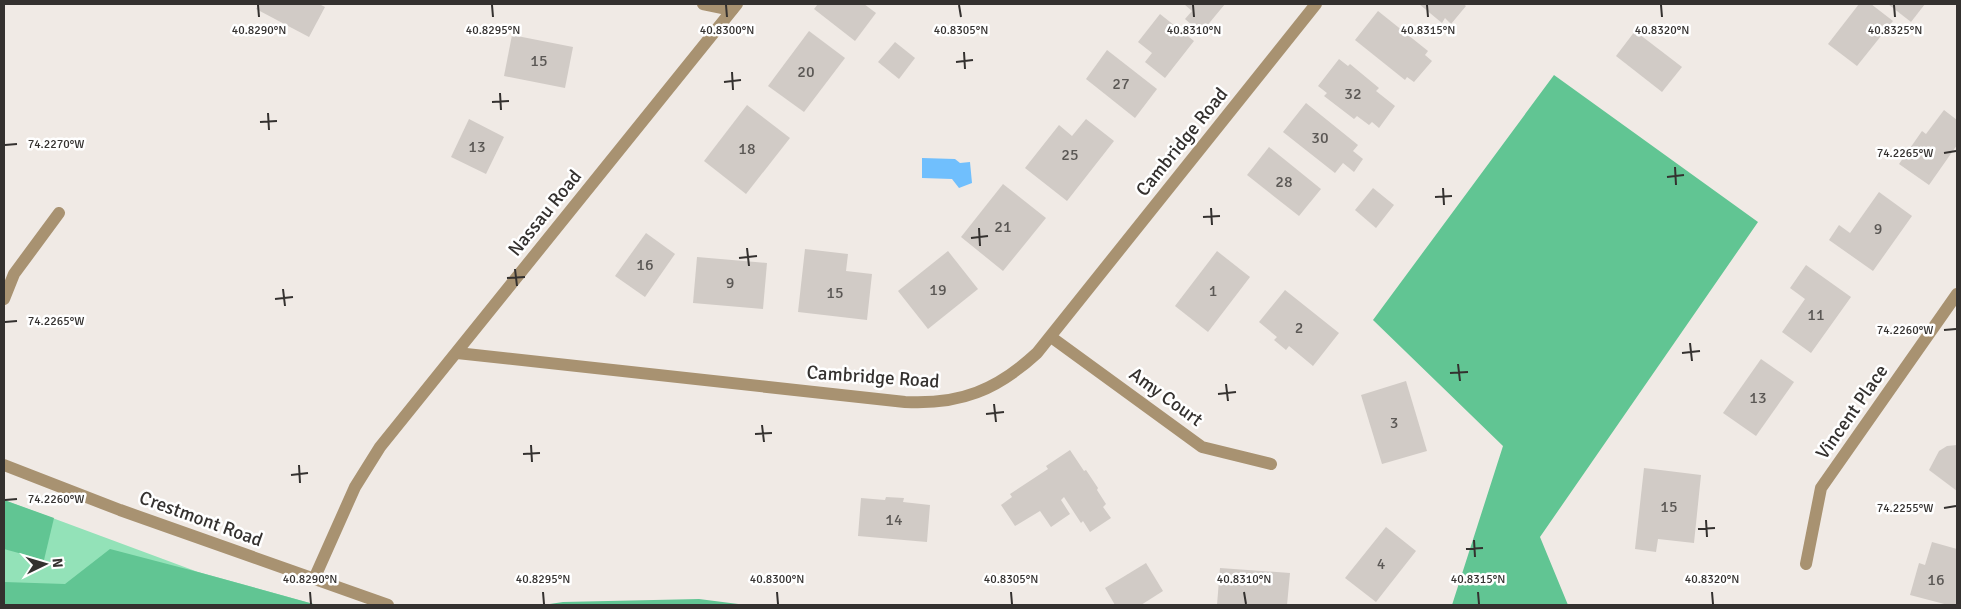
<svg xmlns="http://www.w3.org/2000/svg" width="1961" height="609" font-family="Signika,sans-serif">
<rect width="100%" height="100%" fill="#f0eae5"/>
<path fill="#93e2b8" d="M 4,500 L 198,572 L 317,605 L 4,605 Z"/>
<g fill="#61c593">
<path d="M 1554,75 L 1758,222 L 1540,537 L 1568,605 L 1452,605 L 1503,446 L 1373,320 Z"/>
<path d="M 4,500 L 54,518 L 44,560 L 4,549 Z"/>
<path d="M 110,549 L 198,572 L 317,605 L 4,605 L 4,582 L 65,584 Z"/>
<path d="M 699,599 L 746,605 L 543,605 L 563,602 Z"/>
</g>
<path fill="#70bffd" d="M 922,158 L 955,159 L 960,163 L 970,162 L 972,183 L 959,188 L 952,179 L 922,178 Z"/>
<g fill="#d1cbc6">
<path d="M 259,4 L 319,4 L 325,7 L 309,37 L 256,9 Z"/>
<path d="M 818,4 L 864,4 L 876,13 L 855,41 L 814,9 Z"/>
<path d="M 1184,4 L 1225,4 L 1201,33 L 1185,19 L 1192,11 Z"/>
<path d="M 1419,4 L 1463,4 L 1466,6 L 1451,24 L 1445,18 L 1442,23 Z"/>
<path d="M 1859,4 L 1871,4 L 1893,21 L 1857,66 L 1828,44 Z"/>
<path d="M 1888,4 L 1925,4 L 1911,22 Z"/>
<path d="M 1378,11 L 1428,51 L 1425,55 L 1432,61 L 1414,82 L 1407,77 L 1405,80 L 1355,40 Z"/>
<path d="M 1160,14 L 1194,41 L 1165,78 L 1145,62 L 1152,53 L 1138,42 Z"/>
<path d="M 809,31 L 845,58 L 804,112 L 768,86 Z"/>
<path d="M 1635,31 L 1682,67 L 1662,92 L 1616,56 Z"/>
<path d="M 512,35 L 573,47 L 565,88 L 504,76 Z"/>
<path d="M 895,42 L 915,58 L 899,79 L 878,62 Z"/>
<path d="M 1107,50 L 1157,89 L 1135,118 L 1086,79 Z"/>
<path d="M 1339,59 L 1348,66 L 1350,64 L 1379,88 L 1376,91 L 1395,106 L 1379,128 L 1372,122 L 1369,125 L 1357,116 L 1354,119 L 1324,96 L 1327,93 L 1318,86 Z"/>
<path d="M 1306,103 L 1358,145 L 1353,151 L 1363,159 L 1354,172 L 1343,163 L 1335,173 L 1283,132 Z"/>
<path d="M 747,105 L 790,138 L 746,194 L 704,161 Z"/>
<path d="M 1944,110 L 1957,120 L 1957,145 L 1929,185 L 1899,164 L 1922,131 L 1926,134 Z"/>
<path d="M 469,119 L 504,137 L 486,174 L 451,157 Z"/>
<path d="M 1086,119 L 1114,141 L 1067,201 L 1025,168 L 1059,125 L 1072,136 Z"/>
<path d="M 1269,147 L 1321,189 L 1299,216 L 1247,175 Z"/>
<path d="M 1003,184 L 1046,218 L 1003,271 L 961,237 Z"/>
<path d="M 1373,188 L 1394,205 L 1376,228 L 1355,210 Z"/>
<path d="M 1879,192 L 1912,216 L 1873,271 L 1829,240 L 1839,225 L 1850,233 Z"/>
<path d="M 646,233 L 675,254 L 645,297 L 615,276 Z"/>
<path d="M 805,249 L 848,254 L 846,271 L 872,274 L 867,320 L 798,312 Z"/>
<path d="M 948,251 L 978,289 L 928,329 L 898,291 Z"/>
<path d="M 1217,251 L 1250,277 L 1208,332 L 1175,306 Z"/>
<path d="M 697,257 L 767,263 L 763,309 L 693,303 Z"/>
<path d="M 1806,265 L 1851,297 L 1811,353 L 1782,332 L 1805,299 L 1790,288 Z"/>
<path d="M 1285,290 L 1339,333 L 1313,366 L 1289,346 L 1286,350 L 1274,340 L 1277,337 L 1259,322 Z"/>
<path d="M 1761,359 L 1794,382 L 1756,436 L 1723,413 Z"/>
<path d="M 1406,381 L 1427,451 L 1382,464 L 1361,395 Z"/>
<path d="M 1957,445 L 1957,491 L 1929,470 L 1939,451 L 1947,446 Z"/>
<path d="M 1070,450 L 1084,471 L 1086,470 L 1098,488 L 1097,490 L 1106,504 L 1103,507 L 1111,518 L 1090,532 L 1083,521 L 1081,523 L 1064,497 L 1061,500 L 1070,514 L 1051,527 L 1040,511 L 1015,526 L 1001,505 L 1012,497 L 1010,494 L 1048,469 L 1046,466 Z"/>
<path d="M 1644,468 L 1701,475 L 1694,543 L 1658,539 L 1656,552 L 1635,549 Z"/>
<path d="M 886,497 L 904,498 L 903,502 L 930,505 L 927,542 L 858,536 L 861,498 L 885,500 Z"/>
<path d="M 1386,527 L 1416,551 L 1376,602 L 1345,578 Z"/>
<path d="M 1932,542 L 1957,549 L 1957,605 L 1948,605 L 1910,595 L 1919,563 L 1925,565 Z"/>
<path d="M 1146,563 L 1163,591 L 1141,605 L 1115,605 L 1105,588 Z"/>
<path d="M 1220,568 L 1290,573 L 1287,605 L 1217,605 Z"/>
</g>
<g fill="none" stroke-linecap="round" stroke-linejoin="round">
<g stroke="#a89271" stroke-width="12">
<path d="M 703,4 L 732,10"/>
<path d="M 4,299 L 14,274 L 59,213"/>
<path d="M 1051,337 L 1202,447 L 1271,464"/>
<path d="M 457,353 L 905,402 C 960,405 997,390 1037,353 L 1316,4"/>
<path d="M 4,465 L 120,510 L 388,605"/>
<path d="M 1806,564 L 1821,488 L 1957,294"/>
<path d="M 314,579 L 355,487 L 380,447 L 737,4"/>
</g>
</g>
<path fill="none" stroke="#34312f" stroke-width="2" d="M 258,5 L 259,17M 492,5 L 493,17M 726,5 L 727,17M 959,5 L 961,17M 1193,5 L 1194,17M 1427,5 L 1428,17M 1661,5 L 1662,17M 1894,5 L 1895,17M 964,52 L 965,69M 956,62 L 973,60M 732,72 L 733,90M 724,82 L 741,80M 500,93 L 501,110M 492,102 L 509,101M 268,113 L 269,130M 260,122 L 277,121M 5,145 L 17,144M 1944,153 L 1956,151M 1675,167 L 1676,185M 1667,177 L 1684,175M 1443,188 L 1444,205M 1435,197 L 1452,196M 1211,208 L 1212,225M 1203,217 L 1220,216M 979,228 L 980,246M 971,238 L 988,236M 747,248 L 749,266M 739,258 L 757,256M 515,269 L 517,286M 507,278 L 525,277M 283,289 L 285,306M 275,299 L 293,297M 5,322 L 17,321M 1944,330 L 1956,329M 1690,343 L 1692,361M 1682,353 L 1700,351M 1458,364 L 1460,381M 1450,373 L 1468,372M 1226,384 L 1228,401M 1218,394 L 1236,392M 994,404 L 996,422M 986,414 L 1004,412M 762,425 L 764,442M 755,434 L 772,433M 531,445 L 532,462M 523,454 L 540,453M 299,465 L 300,483M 291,475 L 308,473M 5,500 L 17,499M 1944,508 L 1956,506M 1706,520 L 1707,537M 1698,529 L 1715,528M 1474,540 L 1475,557M 1466,549 L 1483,548M 310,592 L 311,604M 543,592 L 544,604M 777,592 L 778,604M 1011,592 L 1012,604M 1244,592 L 1246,604M 1478,592 L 1479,604M 1712,592 L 1713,604"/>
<g text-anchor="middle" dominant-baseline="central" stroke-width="5" stroke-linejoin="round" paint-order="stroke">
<g font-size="16" fill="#5b5855">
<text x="539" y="61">15</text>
<text x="806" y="72">20</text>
<text x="1121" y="84">27</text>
<text x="1353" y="94">32</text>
<text x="1320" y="138">30</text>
<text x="477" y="147">13</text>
<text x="747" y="149">18</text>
<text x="1070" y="155">25</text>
<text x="1284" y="182">28</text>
<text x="1003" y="227">21</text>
<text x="1878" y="229">9</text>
<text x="645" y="265">16</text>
<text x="730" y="283">9</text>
<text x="938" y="290">19</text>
<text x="1213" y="291">1</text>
<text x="835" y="293">15</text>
<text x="1816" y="315">11</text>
<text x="1299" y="328">2</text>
<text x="1758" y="398">13</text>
<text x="1394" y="423">3</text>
<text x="1669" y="507">15</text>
<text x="894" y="520">14</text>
<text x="1381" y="564">4</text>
<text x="1936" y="580">16</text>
</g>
<g font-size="19" fill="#34312f" stroke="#fff">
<text transform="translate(1182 142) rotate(-51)">Cambridge Road</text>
<text transform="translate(545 213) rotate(-51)">Nassau Road</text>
<text transform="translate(873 377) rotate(4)">Cambridge Road</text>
<text transform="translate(1166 397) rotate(36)">Amy Court</text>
<text transform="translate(1852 412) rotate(-55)">Vincent Place</text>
<text transform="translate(201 519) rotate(20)">Crestmont Road</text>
</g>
</g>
<g font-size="12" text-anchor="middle" fill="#34312f" stroke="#fff" stroke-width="5" stroke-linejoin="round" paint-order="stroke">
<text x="259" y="34">40.8290°N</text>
<text x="493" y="34">40.8295°N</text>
<text x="727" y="34">40.8300°N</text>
<text x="961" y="34">40.8305°N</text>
<text x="1194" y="34">40.8310°N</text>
<text x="1428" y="34">40.8315°N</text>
<text x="1662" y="34">40.8320°N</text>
<text x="1895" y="34">40.8325°N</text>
<text x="56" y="148">74.2270°W</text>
<text x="1905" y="157">74.2265°W</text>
<text x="56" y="325">74.2265°W</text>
<text x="1905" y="334">74.2260°W</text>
<text x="56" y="503">74.2260°W</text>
<text x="1905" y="512">74.2255°W</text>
<text x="310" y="583">40.8290°N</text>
<text x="543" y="583">40.8295°N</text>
<text x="777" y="583">40.8300°N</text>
<text x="1011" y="583">40.8305°N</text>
<text x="1244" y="583">40.8310°N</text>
<text x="1478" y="583">40.8315°N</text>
<text x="1712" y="583">40.8320°N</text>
</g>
<rect width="1961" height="609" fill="none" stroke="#34312f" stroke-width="10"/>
<g transform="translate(45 564) rotate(85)" stroke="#ffffff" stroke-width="4" paint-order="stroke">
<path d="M0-4L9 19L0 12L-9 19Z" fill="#34312f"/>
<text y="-8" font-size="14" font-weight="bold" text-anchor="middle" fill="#34312f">N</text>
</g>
</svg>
